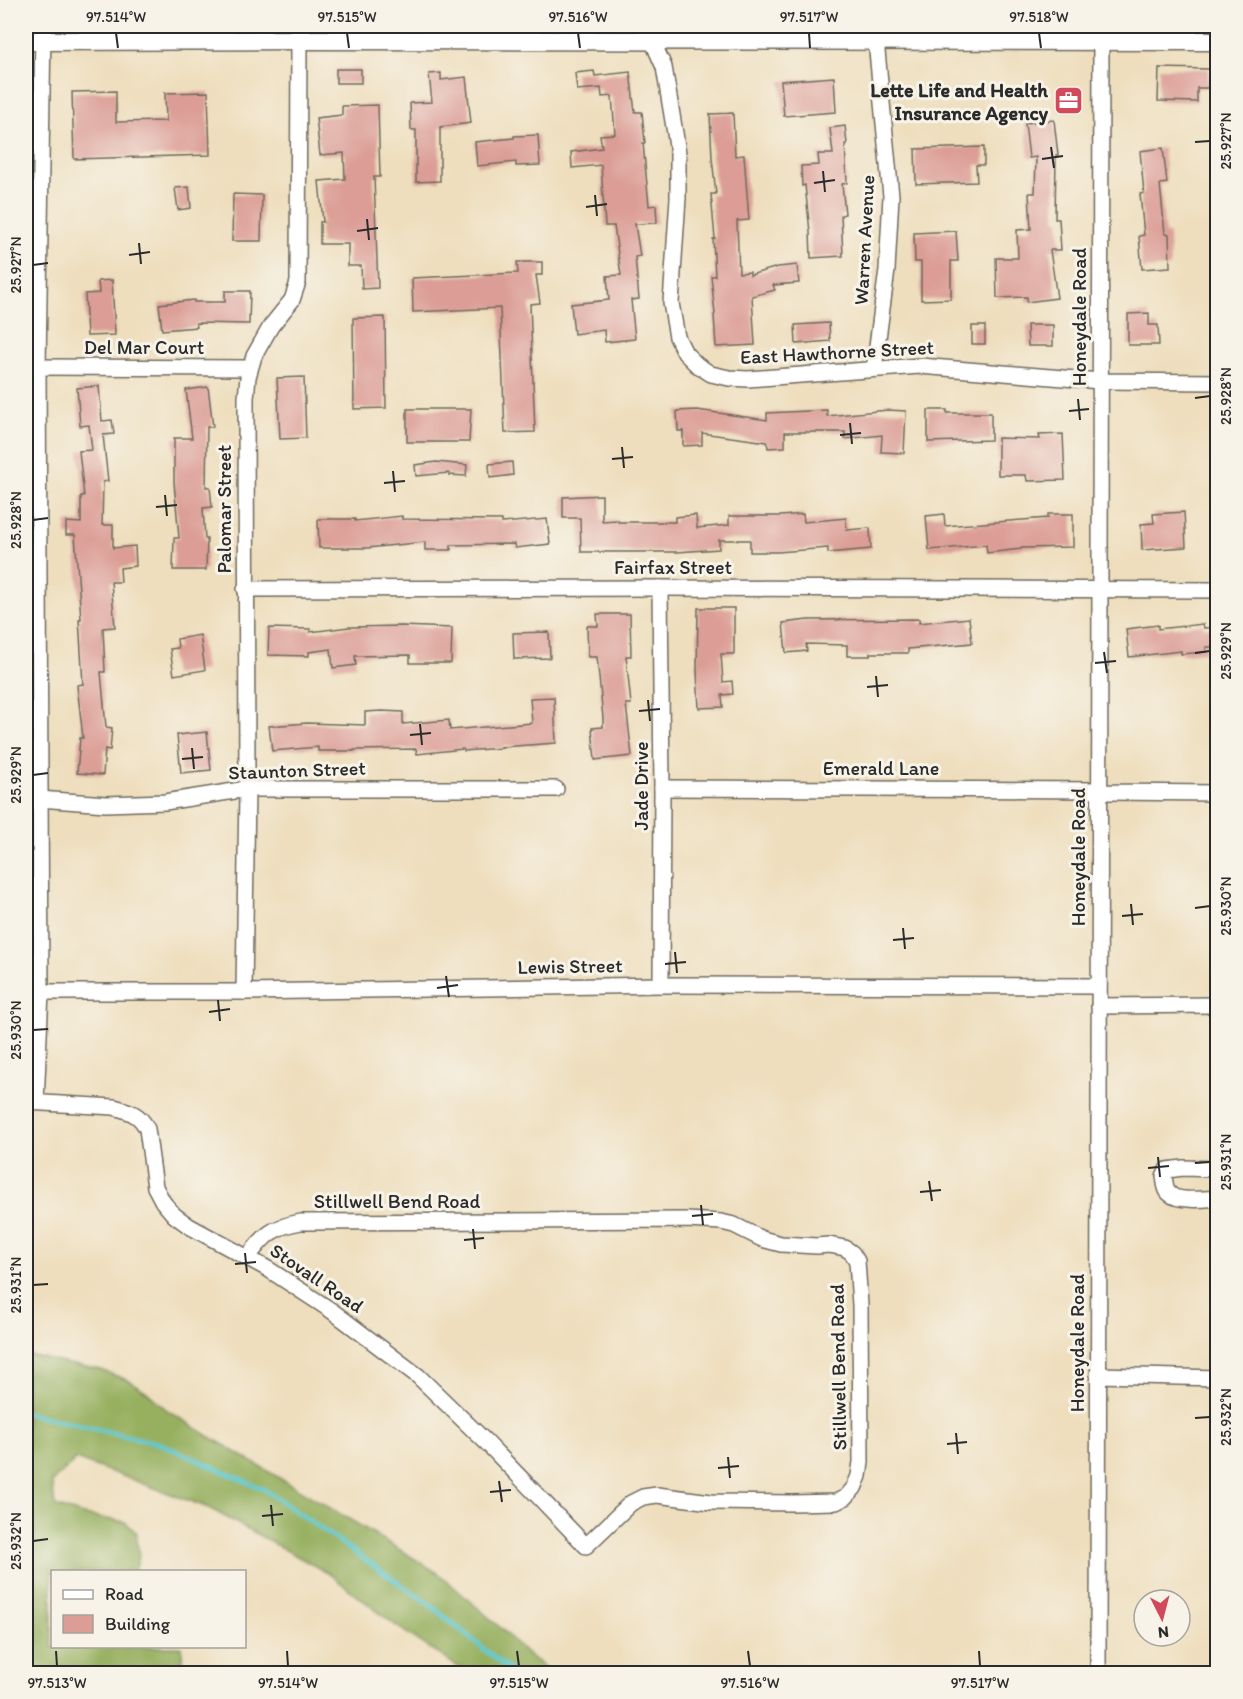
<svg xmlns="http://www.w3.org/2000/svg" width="1243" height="1699" font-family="Itim,sans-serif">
<rect width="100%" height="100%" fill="#f7f3e8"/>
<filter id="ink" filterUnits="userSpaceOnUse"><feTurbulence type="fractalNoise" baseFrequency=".0167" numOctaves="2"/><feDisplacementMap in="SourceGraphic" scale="12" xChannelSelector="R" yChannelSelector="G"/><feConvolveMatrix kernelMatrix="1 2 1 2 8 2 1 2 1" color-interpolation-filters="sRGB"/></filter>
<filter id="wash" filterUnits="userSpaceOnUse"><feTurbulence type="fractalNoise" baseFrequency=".008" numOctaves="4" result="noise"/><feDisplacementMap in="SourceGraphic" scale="24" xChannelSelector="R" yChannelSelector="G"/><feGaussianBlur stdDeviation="1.35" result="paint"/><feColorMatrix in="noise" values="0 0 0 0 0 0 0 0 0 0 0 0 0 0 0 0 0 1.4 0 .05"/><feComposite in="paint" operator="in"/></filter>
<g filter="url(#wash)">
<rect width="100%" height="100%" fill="#eedebd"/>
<path fill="#97b061" stroke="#616e46" stroke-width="1.5" d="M 26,1354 L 68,1364 L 98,1369 L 130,1381 L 147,1392 L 167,1410 L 207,1435 L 369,1531 L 438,1573 L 503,1630 L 524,1652 L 552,1673 L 467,1673 L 395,1625 L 328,1573 L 209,1508 L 76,1459 L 52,1482 L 55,1506 L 83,1515 L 125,1522 L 136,1532 L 139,1557 L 135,1571 L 52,1572 L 52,1646 L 181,1647 L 185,1673 L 26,1673 Z"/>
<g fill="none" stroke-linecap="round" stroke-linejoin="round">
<path stroke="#5ccad1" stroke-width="4.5" d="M 26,1413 L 161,1444 L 265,1490 L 429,1604 L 514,1674"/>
</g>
<g id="blocks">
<g fill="#db9d95">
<path d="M 1159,68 L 1209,69 L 1208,88 L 1197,88 L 1197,102 L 1158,101 Z"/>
<rect x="336" y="69" width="25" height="14"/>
<path d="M 594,71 L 595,76 L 630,72 L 635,112 L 642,112 L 645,143 L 643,143 L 649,206 L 656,205 L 657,223 L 635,224 L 640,256 L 635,257 L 639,299 L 631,300 L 635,339 L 605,342 L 604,330 L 574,334 L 571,304 L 609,300 L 607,276 L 621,275 L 614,226 L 605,226 L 601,165 L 572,168 L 571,152 L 602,148 L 600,135 L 615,134 L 612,96 L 602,97 L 601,88 L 577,90 L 575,73 Z"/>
<path d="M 441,73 L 441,80 L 466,77 L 471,123 L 440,127 L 440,181 L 416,182 L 416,130 L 411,130 L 410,103 L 432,102 L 429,74 Z"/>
<path d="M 834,77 L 836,112 L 784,116 L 781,81 Z"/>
<path d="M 116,91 L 116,122 L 166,121 L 165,93 L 208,92 L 210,155 L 74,159 L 72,92 Z"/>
<path d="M 378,105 L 380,177 L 374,177 L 378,288 L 362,289 L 361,266 L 348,266 L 348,244 L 320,244 L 320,222 L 323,222 L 319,181 L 345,179 L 344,153 L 320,155 L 316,118 L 342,115 L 342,106 Z"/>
<path d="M 733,113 L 735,156 L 744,155 L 749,220 L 737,221 L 739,273 L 750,272 L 750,275 L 778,267 L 797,265 L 799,283 L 773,285 L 775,290 L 752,296 L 755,345 L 716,347 L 714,315 L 715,314 L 711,276 L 715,276 L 713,239 L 715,239 L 711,194 L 716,194 L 712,158 L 710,114 Z"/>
<path d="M 1054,120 L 1058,155 L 1056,155 L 1055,219 L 1059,219 L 1061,250 L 1050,250 L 1057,298 L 1027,302 L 1027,297 L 997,298 L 996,258 L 1018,258 L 1017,230 L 1031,229 L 1029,193 L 1035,193 L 1036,157 L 1029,158 L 1025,123 Z"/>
<path d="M 845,126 L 847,144 L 845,144 L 847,183 L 842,184 L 845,214 L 841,215 L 843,256 L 811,258 L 810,232 L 805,185 L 802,186 L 801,166 L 819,165 L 818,154 L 833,154 L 830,128 Z"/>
<path d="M 538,135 L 540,165 L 516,166 L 516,162 L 477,166 L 475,142 L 514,138 L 514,136 Z"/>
<path d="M 984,147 L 984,165 L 976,165 L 977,182 L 916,184 L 915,149 Z"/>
<path d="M 1163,148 L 1167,183 L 1160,184 L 1165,234 L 1169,234 L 1170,267 L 1142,269 L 1139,236 L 1144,235 L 1140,194 L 1144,193 L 1140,151 Z"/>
<path d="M 189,187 L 191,208 L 178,210 L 175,188 Z"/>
<path d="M 233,194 L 262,195 L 261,241 L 232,241 Z"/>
<path d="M 956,231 L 958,261 L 951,261 L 951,299 L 921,300 L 921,262 L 915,262 L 914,233 Z"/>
<path d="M 517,262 L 542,262 L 542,275 L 536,275 L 540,303 L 530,304 L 535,432 L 505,433 L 500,308 L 413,312 L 412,278 L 518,273 Z"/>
<path d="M 112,280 L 115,335 L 87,336 L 85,294 L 99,293 L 98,281 Z"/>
<path d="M 225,291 L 250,291 L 249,324 L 196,323 L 197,327 L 162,330 L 159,304 L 194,300 L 194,302 L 225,302 Z"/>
<path d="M 1149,313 L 1149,325 L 1158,325 L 1159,345 L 1128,345 L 1128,314 Z"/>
<path d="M 385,317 L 386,408 L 354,409 L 353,318 Z"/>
<path d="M 829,323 L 830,341 L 796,344 L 795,325 Z"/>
<path d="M 1027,325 L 1053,325 L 1053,346 L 1028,346 Z"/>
<rect x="972" y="326" width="13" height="18"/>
<path d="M 304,377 L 306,438 L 280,439 L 277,378 Z"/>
<path d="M 99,386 L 102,421 L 112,420 L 114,434 L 103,435 L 108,481 L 103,482 L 102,525 L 113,525 L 113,548 L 135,546 L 136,566 L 120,568 L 121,582 L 111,582 L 115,627 L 103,628 L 105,672 L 101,672 L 106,727 L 112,728 L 110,750 L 105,749 L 103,775 L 77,773 L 80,738 L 83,738 L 77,685 L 83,684 L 79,619 L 81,619 L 75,535 L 66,535 L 66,522 L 81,523 L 81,496 L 84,496 L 79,451 L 92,450 L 89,425 L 80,426 L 77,388 Z"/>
<path d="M 208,387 L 213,427 L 207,427 L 206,487 L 210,487 L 212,507 L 203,508 L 205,539 L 207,539 L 206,570 L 173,570 L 174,538 L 179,538 L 174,482 L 174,438 L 192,438 L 186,390 Z"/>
<path d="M 407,409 L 471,409 L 469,442 L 407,442 Z"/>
<path d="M 697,410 L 767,420 L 767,413 L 827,410 L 827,416 L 888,410 L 906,411 L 904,453 L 881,452 L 882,435 L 845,439 L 845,432 L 785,432 L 785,447 L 768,448 L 767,442 L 702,433 L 702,445 L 683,446 L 683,431 L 678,431 L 677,411 Z"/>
<path d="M 928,410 L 947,410 L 947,413 L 991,413 L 991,440 L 928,442 Z"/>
<path d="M 1063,434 L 1065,480 L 1027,481 L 1026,475 L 998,475 L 998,438 L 1040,439 L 1039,435 Z"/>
<path d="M 436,462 L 467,465 L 466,476 L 449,475 L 449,473 L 416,476 L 415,465 Z"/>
<path d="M 512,462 L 513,475 L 490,478 L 489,464 Z"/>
<path d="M 602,495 L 602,521 L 618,520 L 618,522 L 675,522 L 675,517 L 696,515 L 697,528 L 729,525 L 729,516 L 781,516 L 803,514 L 804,522 L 846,518 L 847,530 L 870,528 L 871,549 L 828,553 L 828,548 L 778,552 L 750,552 L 750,540 L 719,540 L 719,549 L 677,552 L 581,552 L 580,518 L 563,518 L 563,497 Z"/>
<path d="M 1184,512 L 1186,547 L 1142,550 L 1141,524 L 1154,523 L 1153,514 Z"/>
<path d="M 944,514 L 945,526 L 1048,518 L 1048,514 L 1073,514 L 1073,547 L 1021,548 L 1021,549 L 987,553 L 986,545 L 929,550 L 926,516 Z"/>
<path d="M 402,516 L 402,519 L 502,520 L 502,523 L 547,519 L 550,544 L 515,548 L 514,544 L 451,545 L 451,550 L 425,550 L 425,542 L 367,548 L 319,548 L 318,519 L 355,519 L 355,521 Z"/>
<path d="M 698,608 L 734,608 L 734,654 L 721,654 L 723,682 L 732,681 L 733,694 L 722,695 L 723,707 L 699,708 L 697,671 Z"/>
<path d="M 597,614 L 630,614 L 631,656 L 626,656 L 631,704 L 626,704 L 632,756 L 595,760 L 592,728 L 603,727 L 603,718 L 597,657 L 588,657 L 587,626 L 598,626 Z"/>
<path d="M 969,618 L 972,643 L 908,649 L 908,653 L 870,653 L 870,656 L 847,656 L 847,645 L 806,644 L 807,651 L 786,653 L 783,623 L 808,620 L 919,619 L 919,623 Z"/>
<path d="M 1203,624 L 1204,628 L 1218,627 L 1218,647 L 1206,647 L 1206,652 L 1181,654 L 1181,651 L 1129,657 L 1126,629 L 1158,625 L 1158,629 Z"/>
<path d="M 402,626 L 452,628 L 451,663 L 410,663 L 410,655 L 355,656 L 356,665 L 333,668 L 331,649 L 309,652 L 309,656 L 268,655 L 269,628 L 310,629 L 310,632 L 349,627 Z"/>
<path d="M 549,632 L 550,658 L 514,659 L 513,633 Z"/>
<path d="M 200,635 L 205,670 L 174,675 L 170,649 L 178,648 L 177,639 Z"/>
<path d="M 554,697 L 556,743 L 501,747 L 502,748 L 464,751 L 463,749 L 417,754 L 416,749 L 354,750 L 354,751 L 318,751 L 318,747 L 272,751 L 269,726 L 307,723 L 365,725 L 365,712 L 382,711 L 403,712 L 403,724 L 449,720 L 450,730 L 532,723 L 530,698 Z"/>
<path d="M 207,732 L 211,770 L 181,773 L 177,735 Z"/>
</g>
</g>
</g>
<g filter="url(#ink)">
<use href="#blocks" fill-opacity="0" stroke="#6f6a5e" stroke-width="1.5"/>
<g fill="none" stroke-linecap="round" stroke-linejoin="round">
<defs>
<g id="minor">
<path d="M 644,26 L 652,40 L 664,67 L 675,133 L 678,153 L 678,198 L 671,303 L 677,337 L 685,353 L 697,365 L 711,374 L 729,378 L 748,379 L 920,366 L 1100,381 L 1218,382"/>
<path d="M 38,367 L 250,368"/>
<path d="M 874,369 L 887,270 L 891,196 L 876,41"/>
<path d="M 660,588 L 662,788 L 661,985"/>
<path d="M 245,589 L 660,588 L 1218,590"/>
<path d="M 662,788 L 1099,790 L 1105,792 L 1218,793"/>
<path d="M 39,799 L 106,804 L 165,802 L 247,789 L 556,789"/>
<path d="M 41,992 L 244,992 L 661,985 L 1099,986"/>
<path d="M 244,992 L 247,789 L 246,398 L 248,377 L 254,356 L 271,326 L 292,300 L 298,282 L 299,40"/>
<path d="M 1099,1006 L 1218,1005"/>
<path d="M 26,1102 L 114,1107 C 129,1111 140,1114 147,1129 L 155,1187 L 163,1202 L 174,1215 L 189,1226 L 268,1269 L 332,1311 L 418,1376 L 487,1443 L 586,1546 L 631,1503 L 643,1497 L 657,1495 L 711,1502 L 792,1503 L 836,1502 L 846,1497 L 854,1488 L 859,1476 L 861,1462 L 860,1305 L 857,1261 L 852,1253 L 845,1248 L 829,1245 L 817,1246 L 781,1244 L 762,1239 L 734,1225 L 721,1222 L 687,1220 L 301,1222 C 273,1227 265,1234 248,1257"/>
<path d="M 36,1102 L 41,992 L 38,367 L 43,26"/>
<path d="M 1218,1169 L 1183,1168 L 1167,1170 L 1164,1176 C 1165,1182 1165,1190 1170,1194 C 1178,1202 1206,1199 1218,1198"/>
<path d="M 1098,1375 L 1218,1378"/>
<path d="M 1098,1674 L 1101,26"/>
</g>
<path id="major" d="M 26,41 L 299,40 L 1218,41"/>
</defs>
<use href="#minor" stroke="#6f6a5e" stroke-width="18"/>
<use href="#major" stroke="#6f6a5e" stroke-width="21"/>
<use href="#minor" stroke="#fff" stroke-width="15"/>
<use href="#major" stroke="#fff" stroke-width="18"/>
</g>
</g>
<path fill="none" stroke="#2b2b2b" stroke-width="2" d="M 116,33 L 118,48M 347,33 L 349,48M 578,33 L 580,48M 809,33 L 810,48M 1039,33 L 1041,48M 1195,142 L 1210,141M 1051,147 L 1054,168M 1042,159 L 1063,156M 823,171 L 825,192M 814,183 L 835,180M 595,195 L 597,216M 586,207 L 607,204M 367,219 L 369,240M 357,231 L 378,228M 139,243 L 141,264M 129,255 L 150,252M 33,265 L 48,263M 1195,398 L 1210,396M 1078,399 L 1080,420M 1069,411 L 1089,409M 850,423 L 852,444M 840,435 L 861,433M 622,447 L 624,468M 612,459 L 633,457M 393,471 L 395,492M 384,483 L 405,481M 165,495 L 167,516M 156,507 L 177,505M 33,520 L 48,518M 1104,652 L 1107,673M 1195,653 L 1210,651M 1095,663 L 1116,661M 876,676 L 878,697M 867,687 L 888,685M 648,700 L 650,721M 639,711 L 660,709M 420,724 L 422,745M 410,735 L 431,733M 192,748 L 194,769M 182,759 L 203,757M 33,775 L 48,773M 1131,904 L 1133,925M 1195,908 L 1210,906M 1122,916 L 1143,914M 903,928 L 905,949M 893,940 L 914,938M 675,952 L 677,973M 665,964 L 686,962M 446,976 L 449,997M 437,988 L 458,985M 218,1000 L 220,1021M 209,1012 L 230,1009M 33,1030 L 48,1029M 1158,1157 L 1160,1177M 1195,1163 L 1210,1162M 1148,1168 L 1169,1166M 929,1181 L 932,1201M 920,1192 L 941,1190M 701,1205 L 703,1225M 692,1216 L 713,1214M 473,1229 L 475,1249M 464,1240 L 484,1238M 245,1253 L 247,1273M 235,1264 L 256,1262M 33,1285 L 48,1284M 1195,1418 L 1210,1417M 956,1433 L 958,1454M 947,1444 L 967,1442M 728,1457 L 730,1478M 718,1468 L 739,1466M 499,1481 L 502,1502M 490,1492 L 511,1490M 271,1505 L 273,1526M 262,1516 L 283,1514M 33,1541 L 48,1539M 56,1651 L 57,1666M 287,1651 L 288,1666M 517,1651 L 519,1666M 748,1651 L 750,1666M 979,1651 L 980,1666"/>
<defs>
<symbol id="office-square" viewBox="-11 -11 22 22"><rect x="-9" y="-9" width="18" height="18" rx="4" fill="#d1495b" stroke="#f7f3e8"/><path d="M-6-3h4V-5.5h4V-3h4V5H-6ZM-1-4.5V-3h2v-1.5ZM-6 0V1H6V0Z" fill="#fff"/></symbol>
</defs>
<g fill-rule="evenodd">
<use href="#office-square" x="1052" y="84" width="33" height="33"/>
</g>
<g text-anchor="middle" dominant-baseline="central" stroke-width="6" stroke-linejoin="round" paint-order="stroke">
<g font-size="20" font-weight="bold" fill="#2b2b2b" stroke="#f7f3e8" text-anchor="end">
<text x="1048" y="90">Lette Life and Health<tspan x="1048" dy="23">Insurance Agency</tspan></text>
</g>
<g font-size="20" fill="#2b2b2b" stroke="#f7f3e8">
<text transform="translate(864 240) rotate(-87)">Warren Avenue</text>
<text transform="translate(1079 317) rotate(-90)">Honeydale Road</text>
<text x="144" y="347">Del Mar Court</text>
<text transform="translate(837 352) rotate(-3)">East Hawthorne Street</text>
<text transform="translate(224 509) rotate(-90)">Palomar Street</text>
<text x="673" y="567">Fairfax Street</text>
<text x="881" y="768">Emerald Lane</text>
<text transform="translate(297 770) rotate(-2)">Staunton Street</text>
<text transform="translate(641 786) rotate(-90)">Jade Drive</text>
<text transform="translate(1078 857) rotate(-90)">Honeydale Road</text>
<text transform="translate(570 966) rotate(-1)">Lewis Street</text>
<text x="397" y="1201">Stillwell Bend Road</text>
<text transform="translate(317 1278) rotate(34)">Stovall Road</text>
<text transform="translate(1077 1343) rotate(-90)">Honeydale Road</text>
<text transform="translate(838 1367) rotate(-91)">Stillwell Bend Road</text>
</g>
</g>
<rect width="1243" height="1699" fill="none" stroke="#f7f3e8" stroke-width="66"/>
<rect x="51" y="1570" width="195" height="78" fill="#f7f3e8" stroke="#a5a39c" stroke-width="1.5"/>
<rect x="63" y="1590" width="30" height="9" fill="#ffffff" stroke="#a5a39c" stroke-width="1.5"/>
<text x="105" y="1600" font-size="18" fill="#2b2b2b">Road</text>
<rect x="63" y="1615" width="30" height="18" fill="#db9d95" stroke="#a5a39c" stroke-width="1.5"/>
<text x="105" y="1630" font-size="18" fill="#2b2b2b">Building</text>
<g transform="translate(1162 1618) rotate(174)"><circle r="28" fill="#f7f3e8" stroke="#a5a39c" stroke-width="1.5"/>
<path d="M0-4.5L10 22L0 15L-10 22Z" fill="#d1495b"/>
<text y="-9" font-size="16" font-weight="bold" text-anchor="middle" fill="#2b2b2b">N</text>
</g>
<rect x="33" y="33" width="1177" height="1633" fill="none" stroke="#2b2b2b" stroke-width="2"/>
<g font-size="15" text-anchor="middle" fill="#2b2b2b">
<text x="116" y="22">97.514°W</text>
<text x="347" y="22">97.515°W</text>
<text x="578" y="22">97.516°W</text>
<text x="809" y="22">97.517°W</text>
<text x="1039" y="22">97.518°W</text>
<text transform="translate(1226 141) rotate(-90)" y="5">25.927°N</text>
<text transform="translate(16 265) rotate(-90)" y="5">25.927°N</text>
<text transform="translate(1226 396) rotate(-90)" y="5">25.928°N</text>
<text transform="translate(16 520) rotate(-90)" y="5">25.928°N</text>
<text transform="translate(1226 651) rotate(-90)" y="5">25.929°N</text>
<text transform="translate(16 775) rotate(-90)" y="5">25.929°N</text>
<text transform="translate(1226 906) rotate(-90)" y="5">25.930°N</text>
<text transform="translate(16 1030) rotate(-90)" y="5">25.930°N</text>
<text transform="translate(1226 1162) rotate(-90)" y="5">25.931°N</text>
<text transform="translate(16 1285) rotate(-90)" y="5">25.931°N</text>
<text transform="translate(1226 1417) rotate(-90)" y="5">25.932°N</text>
<text transform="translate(16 1541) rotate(-90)" y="5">25.932°N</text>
<text x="57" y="1688">97.513°W</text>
<text x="288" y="1688">97.514°W</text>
<text x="519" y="1688">97.515°W</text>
<text x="750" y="1688">97.516°W</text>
<text x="980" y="1688">97.517°W</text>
</g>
</svg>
